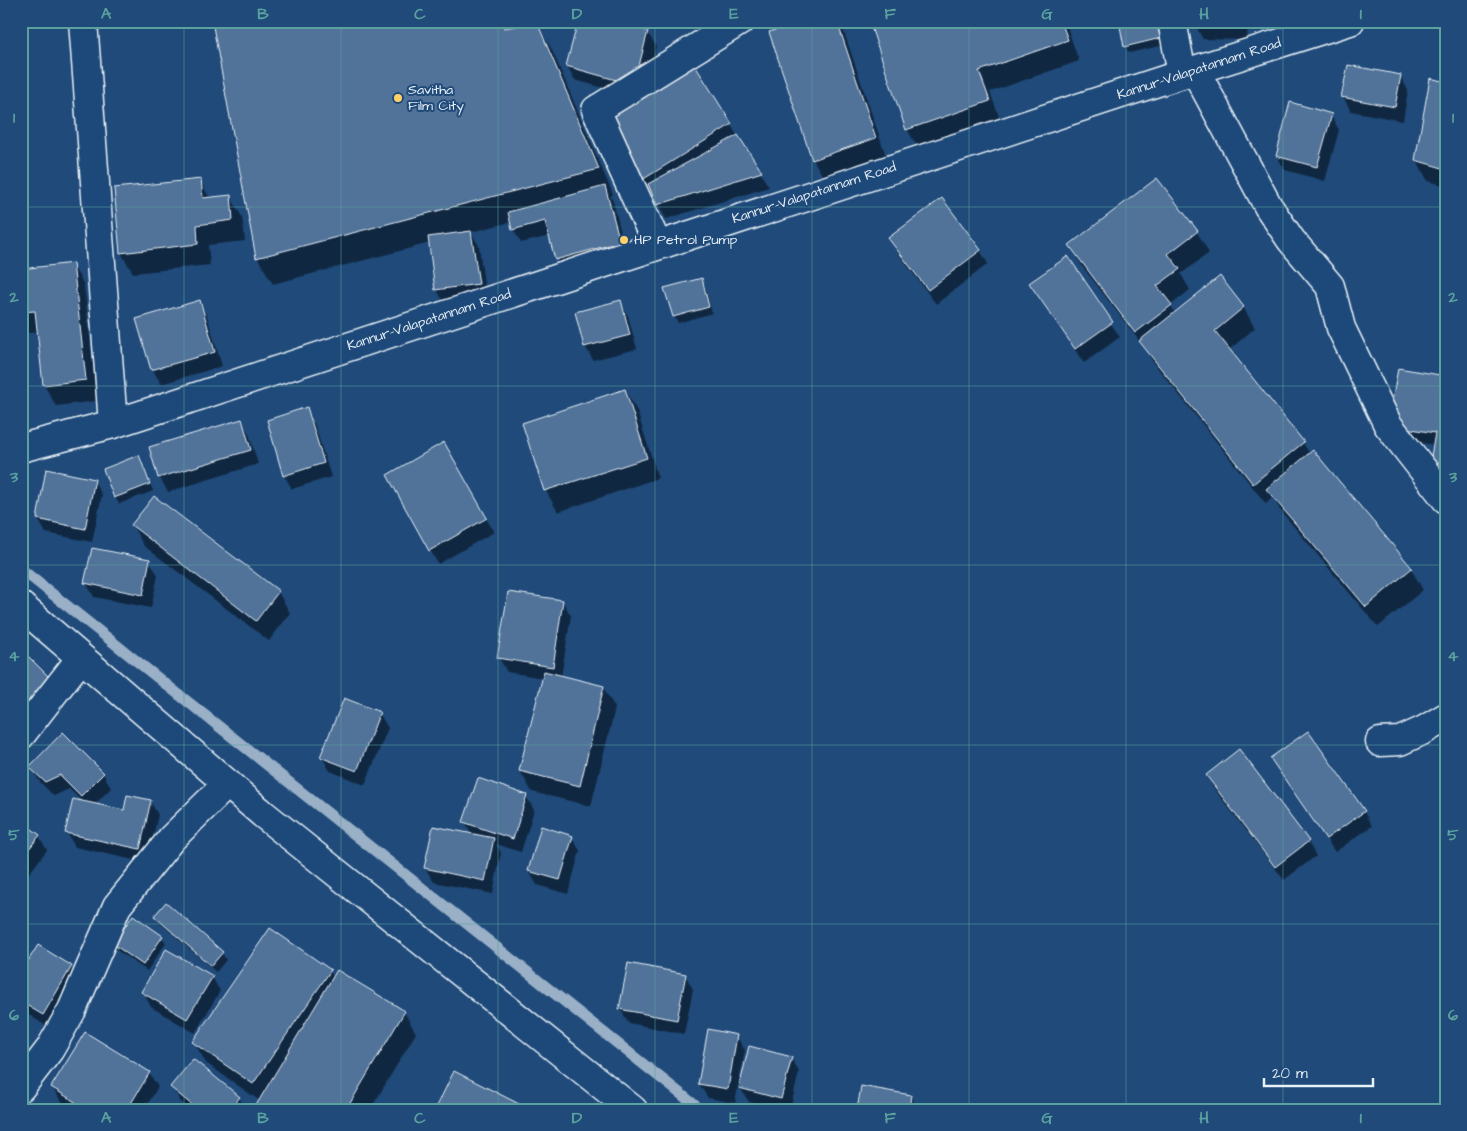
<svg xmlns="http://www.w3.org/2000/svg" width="1467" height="1131" font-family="'Architects Daughter',sans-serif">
<rect width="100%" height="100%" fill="#1f4a7a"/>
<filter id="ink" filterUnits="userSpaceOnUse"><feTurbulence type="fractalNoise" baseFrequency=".02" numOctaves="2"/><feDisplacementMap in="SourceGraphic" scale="10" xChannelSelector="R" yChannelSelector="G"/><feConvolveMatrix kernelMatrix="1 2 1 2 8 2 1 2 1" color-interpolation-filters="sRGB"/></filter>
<g filter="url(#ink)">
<g fill="#0007">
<path d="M 214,21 L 509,21 L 511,28 L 536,23 L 552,50 L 613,195 L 610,196 L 613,201 L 627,257 L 565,274 L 557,260 L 550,236 L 521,243 L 513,229 L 511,222 L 471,232 L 479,246 L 486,298 L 445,304 L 437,290 L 430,243 L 273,284 L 257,257 Z"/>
<path d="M 579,21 L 647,32 L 656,46 L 645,85 L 689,57 L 769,187 L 666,219 L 656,200 L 655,200 L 613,133 L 629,95 L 575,80 L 567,66 Z"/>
<path d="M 805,21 L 838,21 L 844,32 L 887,159 L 825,180 L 813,159 Z"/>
<path d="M 870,21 L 1065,21 L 1079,61 L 990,92 L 1001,122 L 919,150 L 907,129 Z"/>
<path d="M 1120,21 L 1159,21 L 1164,45 L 1129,53 L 1125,46 Z"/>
<path d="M 1193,21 L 1248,21 L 1247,40 L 1203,39 Z"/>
<path d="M 1400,76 L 1408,90 L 1403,121 L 1351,111 L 1343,97 Z"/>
<path d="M 1446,83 L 1446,186 L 1428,181 L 1416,160 Z"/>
<path d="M 1331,116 L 1339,130 L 1325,181 L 1285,170 L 1277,156 Z"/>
<path d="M 1157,179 L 1197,232 L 1209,253 L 1181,274 L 1190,290 L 1171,305 L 1175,314 L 1219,278 L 1243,307 L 1255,328 L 1229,350 L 1303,443 L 1310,454 L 1313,451 L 1411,569 L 1423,590 L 1378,627 L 1280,510 L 1273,497 L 1266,504 L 1153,362 L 1147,351 L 1082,266 L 1071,245 Z"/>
<path d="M 200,180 L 210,199 L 230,196 L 242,217 L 245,241 L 208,245 L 210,265 L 133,273 L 121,253 Z"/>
<path d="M 890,239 L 980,250 L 988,264 L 936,304 L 898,253 Z"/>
<path d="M 1067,258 L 1120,337 L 1084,363 L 1039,297 Z"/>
<path d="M 72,264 L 84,285 L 97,401 L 56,406 L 44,385 L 38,332 L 21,334 L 21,270 Z"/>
<path d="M 701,279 L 705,286 L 712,313 L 678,323 L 674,316 Z"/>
<path d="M 199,302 L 207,316 L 222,366 L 161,384 L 153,370 L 138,320 Z"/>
<path d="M 620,302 L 628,316 L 637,349 L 593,360 L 585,346 Z"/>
<path d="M 1446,377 L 1446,477 L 1431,461 L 1434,445 L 1397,439 Z"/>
<path d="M 625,390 L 637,411 L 658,478 L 558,512 L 546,491 L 524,423 Z"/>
<path d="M 306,409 L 314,423 L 331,477 L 292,489 L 284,475 Z"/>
<path d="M 241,420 L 249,434 L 258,464 L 168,492 L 160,478 L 151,448 Z"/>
<path d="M 443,444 L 494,532 L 438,564 L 388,475 Z"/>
<path d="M 139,456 L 153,491 L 119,504 L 115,497 Z"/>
<path d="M 94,481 L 102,495 L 92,542 L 46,533 L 38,519 Z"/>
<path d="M 132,525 L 278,592 L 290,613 L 269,641 L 144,546 Z"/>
<path d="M 149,561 L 158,575 L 151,608 L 94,597 L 86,583 Z"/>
<path d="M 563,602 L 571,616 L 561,677 L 603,687 L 615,708 L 591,806 L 532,792 L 520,771 L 543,678 L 507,672 L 499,658 Z"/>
<path d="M 53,683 L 65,703 L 21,747 Z"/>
<path d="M 379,713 L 388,728 L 365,785 L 330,771 L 322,757 Z"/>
<path d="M 1272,758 L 1364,812 L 1372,826 L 1335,852 Z"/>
<path d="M 31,767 L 103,773 L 111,788 L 94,805 L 125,811 L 150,801 L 158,815 L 147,863 L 75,847 L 67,833 L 84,803 L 69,789 L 54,796 L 39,781 Z"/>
<path d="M 1207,776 L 1308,842 L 1316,856 L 1284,880 L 1215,790 Z"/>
<path d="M 526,796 L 534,810 L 521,852 L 496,844 L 501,853 L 493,894 L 434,882 L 425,868 L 472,835 L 465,822 Z"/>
<path d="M 21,822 L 39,836 L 47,850 L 21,884 Z"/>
<path d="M 572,837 L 580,851 L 568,894 L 537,885 L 529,871 Z"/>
<path d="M 155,916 L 222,953 L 226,960 L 216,972 L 159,922 Z"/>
<path d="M 162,937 L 166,943 L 147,971 L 118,951 L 114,944 Z"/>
<path d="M 71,967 L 79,981 L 51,1029 L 21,1010 L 21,975 Z"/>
<path d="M 330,971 L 334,978 L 338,972 L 404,1012 L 416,1033 L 370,1110 L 258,1110 L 256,1107 L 260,1101 L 206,1063 L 194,1042 Z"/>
<path d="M 685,975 L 693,989 L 684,1034 L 629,1023 L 620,1009 Z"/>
<path d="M 212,977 L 220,991 L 195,1033 L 151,1007 L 143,992 Z"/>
<path d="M 85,1034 L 149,1073 L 158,1087 L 144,1110 L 74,1110 L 61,1101 L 52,1087 Z"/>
<path d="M 736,1036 L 745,1050 L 735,1103 L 708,1098 L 699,1084 Z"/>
<path d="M 791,1058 L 799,1072 L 790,1110 L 780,1110 L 749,1102 L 740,1088 Z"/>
<path d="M 172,1087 L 239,1098 L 246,1110 L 190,1110 L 180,1101 Z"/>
<path d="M 911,1096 L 918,1110 L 858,1110 Z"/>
</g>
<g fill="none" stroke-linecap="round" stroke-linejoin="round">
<path stroke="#9ab0c7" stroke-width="11" d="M 21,569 L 701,1110"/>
</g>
<g fill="#517399" stroke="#e8f1f8">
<path d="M 212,21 L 503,21 L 505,28 L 537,22 L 599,169 L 256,258 Z"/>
<path d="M 578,21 L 611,21 L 648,31 L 634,85 L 566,66 Z"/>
<path d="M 801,21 L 837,21 L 876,138 L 812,160 L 769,32 Z"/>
<path d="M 869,21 L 1061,21 L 1068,40 L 979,71 L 990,101 L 906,130 Z"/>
<path d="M 1119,21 L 1158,21 L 1161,38 L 1124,47 Z"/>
<path d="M 689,56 L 732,124 L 642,180 L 599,112 Z"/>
<path d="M 1348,65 L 1401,75 L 1395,107 L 1341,97 Z"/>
<path d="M 1430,78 L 1446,82 L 1446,169 L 1415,160 Z"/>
<path d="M 1290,102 L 1332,114 L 1317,167 L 1276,156 Z"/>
<path d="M 738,135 L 762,172 L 657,205 L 648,184 Z"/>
<path d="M 1157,178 L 1198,231 L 1168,254 L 1180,269 L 1157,286 L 1172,305 L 1135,333 L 1069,245 Z"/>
<path d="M 201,179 L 203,198 L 231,195 L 233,220 L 197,225 L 198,244 L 120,253 L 114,188 Z"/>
<path d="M 605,186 L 620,242 L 555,260 L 545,221 L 512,230 L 508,212 Z"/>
<path d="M 942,198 L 981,250 L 928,290 L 888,238 Z"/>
<path d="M 471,231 L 479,284 L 435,290 L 428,237 Z"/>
<path d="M 1068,256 L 1113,322 L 1075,349 L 1029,283 Z"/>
<path d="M 73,263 L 86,380 L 43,385 L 35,311 L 21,312 L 21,269 Z"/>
<path d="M 1220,276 L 1244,307 L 1215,331 L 1304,442 L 1253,484 L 1139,341 Z"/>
<path d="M 702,278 L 709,307 L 673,317 L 664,288 Z"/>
<path d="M 200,300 L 215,352 L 151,370 L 136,319 Z"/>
<path d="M 621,300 L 630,335 L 584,347 L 575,312 Z"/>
<path d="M 1398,368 L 1446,376 L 1446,464 L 1430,462 L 1435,433 L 1388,425 Z"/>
<path d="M 625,389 L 647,458 L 544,491 L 522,423 Z"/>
<path d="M 307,407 L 324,463 L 283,476 L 267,420 Z"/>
<path d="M 242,419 L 251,450 L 158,478 L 149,447 Z"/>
<path d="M 444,442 L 487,518 L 429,551 L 387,475 Z"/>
<path d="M 1313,450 L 1412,568 L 1366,607 L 1266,489 Z"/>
<path d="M 139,455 L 150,484 L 114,498 L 103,469 Z"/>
<path d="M 46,469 L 95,479 L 85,529 L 37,519 Z"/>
<path d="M 154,496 L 279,591 L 256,621 L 131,525 Z"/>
<path d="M 92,548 L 150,559 L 143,595 L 84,583 Z"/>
<path d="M 508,592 L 563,600 L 553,667 L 497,658 Z"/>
<path d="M 21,649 L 54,682 L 21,715 Z"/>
<path d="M 544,671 L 604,686 L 580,786 L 519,771 Z"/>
<path d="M 344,698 L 380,712 L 357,771 L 320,757 Z"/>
<path d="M 1308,731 L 1365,811 L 1326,839 L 1270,758 Z"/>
<path d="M 63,732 L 104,773 L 81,796 L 60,775 L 45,782 L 29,767 Z"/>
<path d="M 1239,749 L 1309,841 L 1275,867 L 1206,775 Z"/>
<path d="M 478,778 L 527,795 L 513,839 L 463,822 Z"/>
<path d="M 127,795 L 151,800 L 140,849 L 65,833 L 73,799 L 124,810 Z"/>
<path d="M 21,821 L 40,835 L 21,859 Z"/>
<path d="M 433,826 L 494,838 L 485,881 L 424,868 Z"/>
<path d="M 541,826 L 573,836 L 560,880 L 528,871 Z"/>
<path d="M 166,902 L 223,952 L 211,966 L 154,916 Z"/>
<path d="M 133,915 L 163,936 L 143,965 L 113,944 Z"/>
<path d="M 270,928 L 331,970 L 253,1084 L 192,1042 Z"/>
<path d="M 38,945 L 72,966 L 43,1015 L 21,1002 L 21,972 Z"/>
<path d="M 166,949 L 213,976 L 187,1019 L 141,992 Z"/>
<path d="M 628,963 L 686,974 L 677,1020 L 619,1009 Z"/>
<path d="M 337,970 L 405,1011 L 346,1110 L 259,1110 L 255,1107 Z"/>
<path d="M 708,1029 L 737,1035 L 728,1089 L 698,1084 Z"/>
<path d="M 85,1032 L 150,1072 L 127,1110 L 88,1110 L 51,1087 Z"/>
<path d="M 749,1046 L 792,1057 L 781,1099 L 739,1088 Z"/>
<path d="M 193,1059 L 240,1097 L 229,1110 L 215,1110 L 210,1106 L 207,1110 L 198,1110 L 170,1087 Z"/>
<path d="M 454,1071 L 531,1110 L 435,1110 Z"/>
<path d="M 861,1086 L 911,1095 L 909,1110 L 857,1110 Z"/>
<path d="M 146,1104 L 174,1110 L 144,1110 Z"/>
</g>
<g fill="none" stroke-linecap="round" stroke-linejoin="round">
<defs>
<g id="minor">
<path d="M 83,21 L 113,424"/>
<path d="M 1172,21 L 1182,74"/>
<path d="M 1195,70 L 1268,206 L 1291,240 L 1330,286 L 1341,328 L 1388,425 L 1446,499"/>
<path d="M 657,244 L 596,110 L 740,21"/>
<path d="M 21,606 L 263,814 L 633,1110"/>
<path d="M 21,735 L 81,658"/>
<path d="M 1380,742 L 1400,741 L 1424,730 L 1446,717"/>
<path d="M 21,1087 L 50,1049 L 72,1010 L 117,906 L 172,838 L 227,784"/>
</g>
<path id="major" d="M 21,448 L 113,424 L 1182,74 L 1350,21"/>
</defs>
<use href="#minor" stroke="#e8f1f8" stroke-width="31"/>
<use href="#major" stroke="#e8f1f8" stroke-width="31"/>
<use href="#minor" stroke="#1f4a7a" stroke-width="28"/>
<use href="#major" stroke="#1f4a7a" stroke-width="28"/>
</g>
</g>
<path fill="none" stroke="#5ba19e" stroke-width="1" stroke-opacity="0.55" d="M 184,21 L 184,1110M 341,21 L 341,1110M 498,21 L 498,1110M 655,21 L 655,1110M 812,21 L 812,1110M 969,21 L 969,1110M 1126,21 L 1126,1110M 1283,21 L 1283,1110M 21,207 L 1446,207M 21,386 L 1446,386M 21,565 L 1446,565M 21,745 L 1446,745M 21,924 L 1446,924"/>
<g fill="#ffd166" stroke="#1f4a7a" stroke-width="2">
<circle cx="398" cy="98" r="5"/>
<circle cx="624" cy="240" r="5"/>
</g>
<g text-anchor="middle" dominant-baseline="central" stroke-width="4" stroke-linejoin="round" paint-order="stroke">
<g font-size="14" fill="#e8f1f8" stroke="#1f4a7a">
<text transform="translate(1199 69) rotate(-18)">Kannur-Valapatannam Road</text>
<text transform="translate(814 193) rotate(-18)">Kannur-Valapatannam Road</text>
<text transform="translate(429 320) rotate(-18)">Kannur-Valapatannam Road</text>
</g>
<g font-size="14" fill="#e8f1f8" stroke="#1f4a7a" text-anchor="start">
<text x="408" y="90">Savitha<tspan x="408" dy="16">Film City</tspan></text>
<text x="634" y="240">HP Petrol Pump</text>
</g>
</g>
<rect width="1467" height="1131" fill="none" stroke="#1f4a7a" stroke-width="55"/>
<path d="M1264 1078v8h109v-8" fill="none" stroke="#e8f1f8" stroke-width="2.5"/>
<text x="1272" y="1078" font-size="15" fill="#e8f1f8" stroke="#1f4a7a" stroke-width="4" paint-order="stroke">20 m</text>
<rect x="28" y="28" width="1412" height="1076" fill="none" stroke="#5ba19e" stroke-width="2"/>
<g font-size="16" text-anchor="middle" font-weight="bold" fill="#5ba19e">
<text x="106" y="19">A</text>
<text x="263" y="19">B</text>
<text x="420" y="19">C</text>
<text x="577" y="19">D</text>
<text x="734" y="19">E</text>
<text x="890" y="19">F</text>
<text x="1047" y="19">G</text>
<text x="1204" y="19">H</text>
<text x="1361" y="19">I</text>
<text x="14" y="123">1</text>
<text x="1453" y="123">1</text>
<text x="14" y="302">2</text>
<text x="1453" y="302">2</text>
<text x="14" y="482">3</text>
<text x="1453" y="482">3</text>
<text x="14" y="661">4</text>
<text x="1453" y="661">4</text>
<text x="14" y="840">5</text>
<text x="1453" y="840">5</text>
<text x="14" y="1020">6</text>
<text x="1453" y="1020">6</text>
<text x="106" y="1123">A</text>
<text x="263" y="1123">B</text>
<text x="420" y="1123">C</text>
<text x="577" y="1123">D</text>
<text x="734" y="1123">E</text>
<text x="890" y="1123">F</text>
<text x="1047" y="1123">G</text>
<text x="1204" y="1123">H</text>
<text x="1361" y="1123">I</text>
</g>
</svg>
